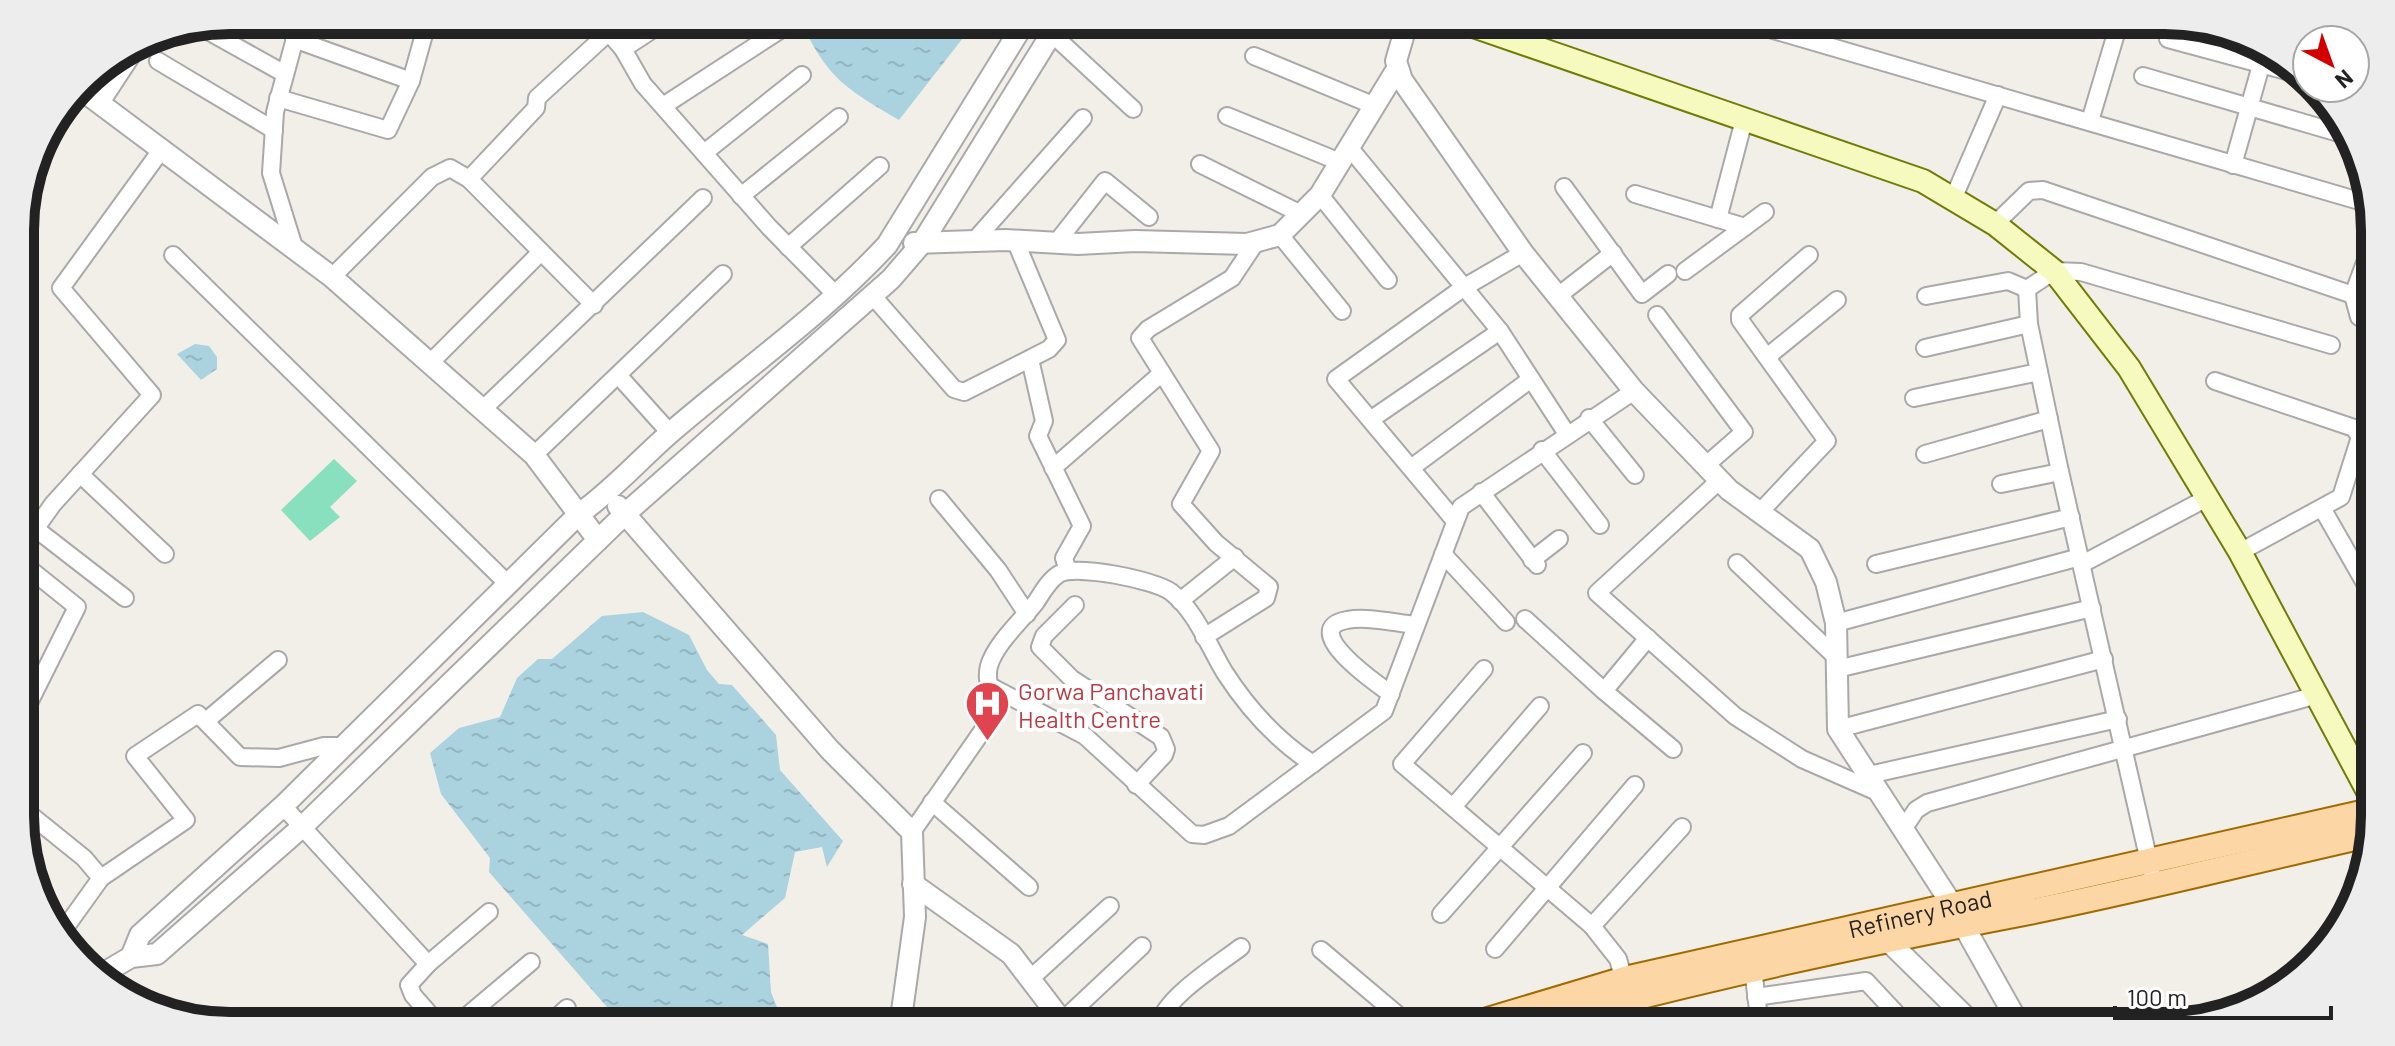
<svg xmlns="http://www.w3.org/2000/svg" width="2395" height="1046" font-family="Barlow,sans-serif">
<defs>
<pattern id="water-ripples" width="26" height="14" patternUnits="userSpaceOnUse" patternTransform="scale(2)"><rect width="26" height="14" fill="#aad3df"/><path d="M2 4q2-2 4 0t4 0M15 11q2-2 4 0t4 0" fill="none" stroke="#92b5bf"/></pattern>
</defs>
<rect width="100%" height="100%" fill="#f2efe9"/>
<g fill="#88e0be">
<path d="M 21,412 L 36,433 L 21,494 Z"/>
<path d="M 334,459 L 357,481 L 330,507 L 340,517 L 310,541 L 281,510 Z"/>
</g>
<g fill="url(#water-ripples)">
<path d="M 800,20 L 977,20 L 899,120 C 845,88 828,79 800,20 Z"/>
<path d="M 195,344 L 209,346 L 217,357 L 217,369 L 201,380 L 177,354 Z"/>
<path d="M 643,612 L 689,635 L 707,670 L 719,684 L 732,685 L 776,735 L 780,770 L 843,841 L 827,867 L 822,847 L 795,852 L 785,898 L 742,935 L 768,944 L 771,992 L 782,1020 L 781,1026 L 627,1026 L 627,1016 L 614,1015 L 489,872 L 490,858 L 441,794 L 430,753 L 459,728 L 500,717 L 517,678 L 538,659 L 552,659 L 602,616 Z"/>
</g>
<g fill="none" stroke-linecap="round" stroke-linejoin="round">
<defs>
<g id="minor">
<path d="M 598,20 L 623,49 L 643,84 L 769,227 L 837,296"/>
<path d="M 1037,20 L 1133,109"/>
<path d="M 1739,20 L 2373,205"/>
<path d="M 199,26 L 285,74"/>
<path d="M 294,39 L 411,81"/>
<path d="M 2168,39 L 2294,73"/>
<path d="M 623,49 L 667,20"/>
<path d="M 1254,56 L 1375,106"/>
<path d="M 158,61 L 274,130"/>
<path d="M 2143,76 L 2342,134"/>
<path d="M 278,98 L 388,130 L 411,81 L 428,20"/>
<path d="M 100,104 L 142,40"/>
<path d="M 663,106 L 783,28"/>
<path d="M 1227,116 L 1340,162"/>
<path d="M 2090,121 L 2120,20"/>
<path d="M 1349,147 L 1500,331 L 1567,434"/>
<path d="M 704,153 L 802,75"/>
<path d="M 1200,164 L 1301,214"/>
<path d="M 2233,165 L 2265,51"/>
<path d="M 469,179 L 594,305"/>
<path d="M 1564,187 L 1642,294 L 1668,274"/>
<path d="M 1635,194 L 1745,227"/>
<path d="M 1320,195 L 1388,280"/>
<path d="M 741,196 L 839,117"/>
<path d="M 1953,199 L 1998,95"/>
<path d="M 1718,219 L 1744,120"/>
<path d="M 1995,224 L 2029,191 L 2043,190 L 2353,295"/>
<path d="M 1280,235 L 1342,311"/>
<path d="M 974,241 L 1083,118"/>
<path d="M 2373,241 L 2353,295 L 2359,317 L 2374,326"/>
<path d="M 1056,243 L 1105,181 L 1149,217"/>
<path d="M 294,247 L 271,173 L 275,112 L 300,20"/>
<path d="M 788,247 L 880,166"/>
<path d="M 173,255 L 508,584"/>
<path d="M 1685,271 L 1765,212"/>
<path d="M 332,277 L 432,177 L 450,168 L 469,179 L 536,108 L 537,98 L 609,32"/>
<path d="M 872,295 L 954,389 L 964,392 L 1049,349 L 1057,340 L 1015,240"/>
<path d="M 1558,296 L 1613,253"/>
<path d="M 1926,296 L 2008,281 L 2027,289"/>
<path d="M 1657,315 L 1744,432 L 1705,466"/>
<path d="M 1925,348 L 2029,324"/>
<path d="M 1767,357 L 1837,300"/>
<path d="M 1030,359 L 1044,421 L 1038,436 L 1082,526 L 1064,558 L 1068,571"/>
<path d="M 429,364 L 541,252"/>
<path d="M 618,375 L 670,433"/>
<path d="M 2215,381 L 2354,428 L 2360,437 L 2341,497 L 2240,552"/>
<path d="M 1914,398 L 2039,372"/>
<path d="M 482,410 L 703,198"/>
<path d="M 1373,418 L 1500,331"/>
<path d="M 1589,418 L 1635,475"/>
<path d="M 1542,450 L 1600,525"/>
<path d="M 1925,454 L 2049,419"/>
<path d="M 534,455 L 723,274"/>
<path d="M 1053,468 L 1162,373"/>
<path d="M 1411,468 L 1531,379"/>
<path d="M 80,474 L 165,554"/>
<path d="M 1720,480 L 1597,593 L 1735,716 L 1802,759 L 1882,794"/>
<path d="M 2001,484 L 2060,472"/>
<path d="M 1481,492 L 1537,565"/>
<path d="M 939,499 L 998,570 L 1027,614"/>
<path d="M 2322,508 L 2374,599"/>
<path d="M 1760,512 L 1827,441 L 1740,320 L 1740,315 L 1809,255"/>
<path d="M 1455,521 L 1336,379 L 1463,288 L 1523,253"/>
<path d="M 36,529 L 125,598"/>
<path d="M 21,549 L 53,504 L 152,395 L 61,288 L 162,149"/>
<path d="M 1443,554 L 1506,622"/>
<path d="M 1532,560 L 1559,539"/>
<path d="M 21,562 L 77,607 L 22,717"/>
<path d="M 1737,563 L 1837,658"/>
<path d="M 1876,564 L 2071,517"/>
<path d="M 2082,564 L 2207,498"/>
<path d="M 1180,601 L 1235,557"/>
<path d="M 1075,605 L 1044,636 L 1040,647 L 1072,679 L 1161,737 L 1166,749 L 1164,755 L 1136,785"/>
<path d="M 1525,619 L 1604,691 L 1648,638"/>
<path d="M 1836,623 L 2080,557"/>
<path d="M 1204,637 L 1266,598 L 1269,587 L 1216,543 L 1181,504 L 1211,451 L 1140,338 L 1148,329 L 1232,278 L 1256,242"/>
<path d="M 1484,669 L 1402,764 L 1592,926 L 1618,959 L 1626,987"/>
<path d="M 1837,669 L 2092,608"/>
<path d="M 990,686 L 1085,736 L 1192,834 L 1204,835 L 1229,826 L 1384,711 L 1461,507 L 1634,391"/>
<path d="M 1604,691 L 1673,749"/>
<path d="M 1391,694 C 1380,686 1296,629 1347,620 C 1367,616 1395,623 1416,625"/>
<path d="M 206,721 L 278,660"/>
<path d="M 1838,729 L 2104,659"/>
<path d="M 1869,775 L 2118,719"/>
<path d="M 932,802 L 1029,887"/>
<path d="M 283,806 L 428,964"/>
<path d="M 1453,807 L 1540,706"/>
<path d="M 22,808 L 84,858 L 101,878 L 60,935"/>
<path d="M 1904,828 L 1916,810 L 1927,803 L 2317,695"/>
<path d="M 912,832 L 990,720 C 997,701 984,684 989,666 C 995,644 1022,620 1036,602 C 1042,593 1049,580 1059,574 C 1076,564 1155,580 1171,592 C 1196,611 1209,647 1225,673 C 1249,710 1276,740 1313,764"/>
<path d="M 2151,870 L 2059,467 L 2029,324 L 2027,289 L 2054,271 L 2081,272 L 2331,345"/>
<path d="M 101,878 L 186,820 L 135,756 L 198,714 L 240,757 L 279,758 L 324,746 L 345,746"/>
<path d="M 1441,914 L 1583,753"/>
<path d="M 1592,926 L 1682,827"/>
<path d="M 1495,949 L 1635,785"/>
<path d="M 1321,950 L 1411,1026"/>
<path d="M 1753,969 L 1760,1026"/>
<path d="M 1030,979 L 1110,906"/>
<path d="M 1756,997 L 1866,981 L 1908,1026"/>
<path d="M 1062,1021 L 1142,946"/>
<path d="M 440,1026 L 413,995 L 409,985 L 428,964 L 489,912"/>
<path d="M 455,1026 L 531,962"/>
<path d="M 547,1026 L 567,1008"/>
<path d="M 1159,1026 C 1161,1000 1219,964 1241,947"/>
</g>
<g id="tertiary">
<path d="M 1408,20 L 1396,61 L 1402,80 L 1523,253 L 1634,391 L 1729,490 L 1810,549 L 1826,582 L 1836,623 L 1838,729 L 1951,903 L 2020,1026"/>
<path d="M 79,88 L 332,277 L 534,455 L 598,540"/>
<path d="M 914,243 L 1006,240 L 1078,244 L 1135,241 L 1247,244 L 1280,235 L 1320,195 L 1397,69"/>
<path d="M 618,506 L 830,750 L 912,832 L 915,917 L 900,1026"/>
<path d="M 913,884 L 1011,954 L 1066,1026"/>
<path d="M 1878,931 L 1975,1026"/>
<path d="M 131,957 L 140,935 L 283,806 L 579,514 C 613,490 639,460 670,433 C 743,370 821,316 887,245 L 1026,20"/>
<path d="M 102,974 L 131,957 L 157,954 L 302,827 L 625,514 L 891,279 L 922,243 L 1060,20"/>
</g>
<path id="secondary" d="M 1456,20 L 1923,181 L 1995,224 L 2054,271 L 2129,368 L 2240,552 L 2371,797 L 2375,816"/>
<g id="primary">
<path id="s1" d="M 1468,1026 L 1625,979 L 2375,810"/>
<path d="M 1528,1026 C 1692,980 1857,945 2024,913 C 2140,890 2256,860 2372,834"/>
</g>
</defs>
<use href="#minor" stroke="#a9a9a9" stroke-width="20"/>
<use href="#tertiary" stroke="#a9a9a9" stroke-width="24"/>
<use href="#secondary" stroke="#707d05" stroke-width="26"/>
<use href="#primary" stroke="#a06b00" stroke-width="28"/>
<use href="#minor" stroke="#fff" stroke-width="16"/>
<use href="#tertiary" stroke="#fff" stroke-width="20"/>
<use href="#secondary" stroke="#f7fabf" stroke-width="22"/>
<use href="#primary" stroke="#fcd6a4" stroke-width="24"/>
</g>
<defs>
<symbol id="hospital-pin" viewBox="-11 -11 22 30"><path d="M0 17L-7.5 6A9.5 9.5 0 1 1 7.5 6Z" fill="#e0444e" stroke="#fff"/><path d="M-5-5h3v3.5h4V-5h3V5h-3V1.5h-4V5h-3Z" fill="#fff"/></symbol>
</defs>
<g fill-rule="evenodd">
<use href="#hospital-pin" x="962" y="678" width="51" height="69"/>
</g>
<g text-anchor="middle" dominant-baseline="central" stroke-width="8" stroke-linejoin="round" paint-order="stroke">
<g font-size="24" fill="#be3a42" stroke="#fff" text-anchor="start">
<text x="1018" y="690">Gorwa Panchavati<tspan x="1018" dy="28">Health Centre</tspan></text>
</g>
<g font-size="24" fill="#222" stroke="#fff">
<text stroke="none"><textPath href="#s1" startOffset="466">Refinery Road</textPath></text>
</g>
</g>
<path d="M0 0H2395V1046H0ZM230 34H2165A196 196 0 0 1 2361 230V816A196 196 0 0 1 2165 1012H230A196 196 0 0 1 34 816V230A196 196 0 0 1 230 34Z" fill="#ededed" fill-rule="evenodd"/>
<path fill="none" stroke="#222" stroke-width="10" d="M230 34H2165A196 196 0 0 1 2361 230V816A196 196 0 0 1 2165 1012H230A196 196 0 0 1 34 816V230A196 196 0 0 1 230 34Z"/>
<g transform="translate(2331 64) rotate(139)"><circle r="38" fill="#ffffff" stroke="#a7a7a7" stroke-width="2"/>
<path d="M0-6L14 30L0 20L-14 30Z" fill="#d40000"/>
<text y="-12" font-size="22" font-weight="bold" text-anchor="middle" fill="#222222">N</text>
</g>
<path d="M2115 1006v12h216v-12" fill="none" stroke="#222222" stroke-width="4"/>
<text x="2127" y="1006" font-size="24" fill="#222222" stroke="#ffffff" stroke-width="6" paint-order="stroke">100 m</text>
</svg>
